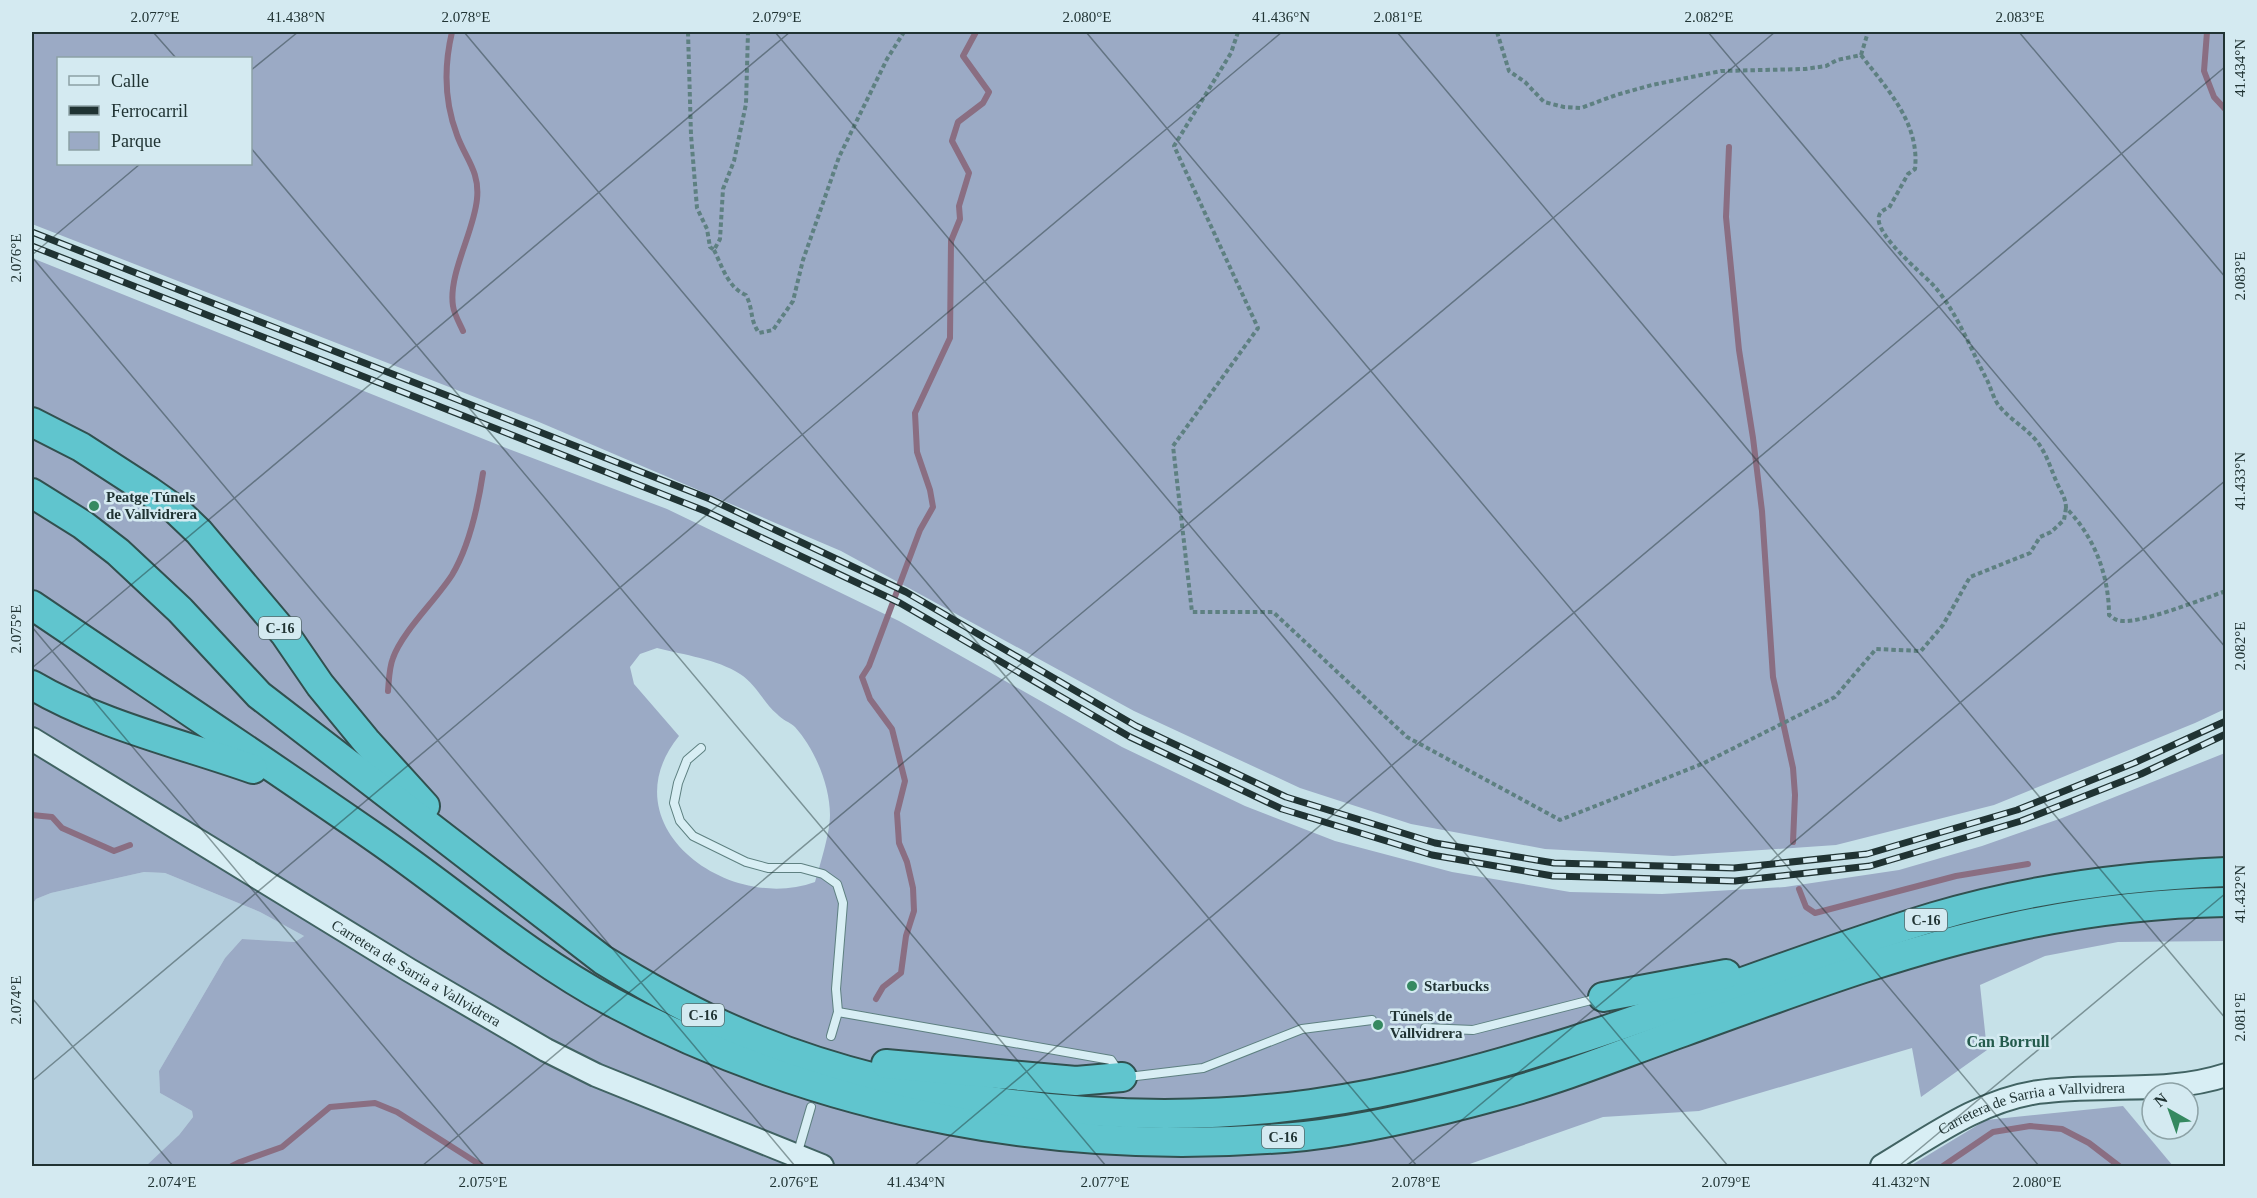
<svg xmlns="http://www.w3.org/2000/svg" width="2257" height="1198" font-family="'Times New Roman',serif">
<rect width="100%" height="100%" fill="#c6e1e8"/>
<path fill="#b4cedd" d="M 144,872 L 165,873 L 260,912 L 304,936 L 295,942 L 242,939 L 225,958 L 159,1071 L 160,1093 L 192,1111 L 193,1117 L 179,1135 L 152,1163 L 146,1166 L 36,1166 L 32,1161 L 32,905 L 36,899 L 51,893 Z"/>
<g fill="#9baac5" fill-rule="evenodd">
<path d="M 32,32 L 2225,32 L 2225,709 L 2195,723 L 1994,805 L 1836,845 L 1673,856 L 1545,849 L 1411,824 L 1300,788 L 1134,711 L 841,551 L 539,422 L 32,224 ZM 250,58 L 250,164 L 58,164 L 58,58 Z"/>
<path d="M 32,258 L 501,446 L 667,509 L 899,621 L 1122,747 L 1245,806 L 1335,841 L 1452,872 L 1570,892 L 1662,894 L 1785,887 L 1899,870 L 1982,846 L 2062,818 L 2225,753 L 2225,941 L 2118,942 L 2045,956 L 1980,985 L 1987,1050 L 1921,1097 L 1912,1048 L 1699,1111 L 1603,1117 L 1464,1166 L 146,1166 L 179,1135 L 193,1117 L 192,1111 L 160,1093 L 159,1071 L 225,958 L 242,939 L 295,942 L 304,936 L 260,912 L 165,873 L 144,872 L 51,893 L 36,899 L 32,905 ZM 657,648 C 684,655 717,659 740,674 C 756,684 763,702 777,714 C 782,720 790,722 795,727 C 815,749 830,786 830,815 C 830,833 820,865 815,882 C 728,914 607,825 679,736 L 634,684 L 630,667 L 640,654 Z"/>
<path d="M 2123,1106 L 2173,1166 L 1910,1166 L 1986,1120 Z"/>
</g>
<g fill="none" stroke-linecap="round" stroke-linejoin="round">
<g stroke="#8a6e82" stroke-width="6">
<path d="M 452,32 C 444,66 444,101 457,135 C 465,158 480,171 477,199 C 474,232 448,274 453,306 C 454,314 460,324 463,331"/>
<path d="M 2207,32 L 2204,71 L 2214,97 L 2226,110"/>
<path d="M 1729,147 L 1726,217 L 1739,350 L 1753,438 L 1762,511 L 1773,677 L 1793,768 L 1795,795 L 1793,842"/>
<path d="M 388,691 C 389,680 389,668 393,658 C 402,632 436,600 452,575 C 470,545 478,506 483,473"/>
<path d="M 32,815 L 52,817 L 62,828 L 114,851 L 130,845"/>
<path d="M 1799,889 L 1806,907 L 1815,913 L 1956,876 L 2028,864"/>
<path d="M 876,999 L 883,987 L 901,973 L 906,936 L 914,911 L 913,888 L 907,862 L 899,843 L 897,813 L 905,781 L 892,729 L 870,699 L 862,677 L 869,666 L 920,530 L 933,507 L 930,490 L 917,452 L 915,413 L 950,338 L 951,241 L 960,219 L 959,206 L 969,173 L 952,141 L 958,122 L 983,103 L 989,92 L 963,56 L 976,32"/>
<path d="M 232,1166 L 240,1162 L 282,1147 L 330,1107 L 375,1103 L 397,1112 L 482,1166"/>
<path d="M 1943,1166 L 1993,1132 L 2030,1126 L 2062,1129 L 2089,1143 L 2119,1166"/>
</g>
<defs>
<g id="lane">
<path d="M 701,748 L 687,760 L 678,783 L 674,803 L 680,821 L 693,836 L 746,862 L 768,868 L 801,868 L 823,874 L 837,884 L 843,903 L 836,989 L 838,1012 L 831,1036"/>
<path d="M 838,1012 L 1111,1060 L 1119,1072"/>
<path d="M 1425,1028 L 1473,1030 L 1599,998"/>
<path d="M 1128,1077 L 1203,1068 L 1302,1029 L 1372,1020"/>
<path d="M 797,1155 L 811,1107"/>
</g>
<g id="secondary">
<path id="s1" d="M 32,739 L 409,970 L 546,1050 L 596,1075 L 822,1166"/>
<path id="s2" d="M 1882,1166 C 1932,1136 1979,1101 2038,1092 C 2100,1083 2165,1095 2226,1075"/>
</g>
<g id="highway">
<path d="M 32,422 L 81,447 L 149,491 L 176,510 L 199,532 L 285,634 L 320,685 L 366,741 L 425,806"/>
<path d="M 32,493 L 83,525 L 118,552 L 180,610 L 259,695 L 603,960 C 642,984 681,1006 722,1025 C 897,1104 1122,1130 1311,1104 C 1400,1092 1487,1068 1573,1041 C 1694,1002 1812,954 1934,917 C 2028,889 2127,876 2226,872"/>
<path d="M 32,605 C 147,683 263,760 377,839 C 455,893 528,957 612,1002 C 824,1115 1067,1159 1305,1136 C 1368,1129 1441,1111 1503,1094 C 1564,1078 1624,1053 1683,1032 C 1791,993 1900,951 2013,927 C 2082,912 2155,903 2226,902"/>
<path d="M 32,685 C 100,725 179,743 253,769"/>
<path d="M 1603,997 L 1726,974"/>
<path d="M 886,1064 L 1076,1081 L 1122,1077"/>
</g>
</defs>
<use href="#lane" stroke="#5e8081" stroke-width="10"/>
<use href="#secondary" stroke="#416363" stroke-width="26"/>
<use href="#highway" stroke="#31504f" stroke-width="32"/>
<g stroke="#5e8081" stroke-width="4" stroke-dasharray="4.5 3" stroke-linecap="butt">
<path d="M 688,32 L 691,135 L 697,208 L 707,229 L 710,247 L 714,250 L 720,239 L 723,189 L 734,161 L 746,104 L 748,32"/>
<path d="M 1238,32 L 1231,53 L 1174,146 L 1258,328 L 1173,446 L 1192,612 L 1273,612 L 1407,737 L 1560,820 L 1702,764 L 1835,697 L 1876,649 L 1921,651 L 1943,625 L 1970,577 L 2030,553 L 2040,537 L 2051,532 L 2064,520 L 2066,508"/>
<path d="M 1497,32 L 1509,71 L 1525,82 L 1544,102 L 1564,107 L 1581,108 L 1616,95 L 1652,85 L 1721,71 L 1805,69 L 1826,66 L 1837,60 L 1861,55"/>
<path d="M 1861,55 C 1887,89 1920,123 1915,169 L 1908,174 L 1889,208 C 1852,218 1925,275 1934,286 C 1957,312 1970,348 1986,378 C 1991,387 1993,399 2000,407 C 2010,419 2024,427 2034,438 C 2046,451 2050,467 2057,483 C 2061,492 2066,498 2066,508 C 2094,536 2109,575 2109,615 C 2112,617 2114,619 2117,620 C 2134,627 2205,598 2226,591"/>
<path d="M 1861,55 L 1868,32"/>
<path d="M 714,250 C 722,266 728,288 746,295 C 754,311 749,318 759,333 L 773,330 L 793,301 L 803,260 L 839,157 L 887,59 L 904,32"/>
</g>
<use href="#lane" stroke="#d8eef4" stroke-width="8"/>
<use href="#secondary" stroke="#d8eef4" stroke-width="22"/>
<use href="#highway" stroke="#60c5ce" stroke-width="28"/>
<defs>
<g id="rail">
<path d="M 32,232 L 710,499 L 906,592 L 1136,726 L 1286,797 L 1435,843 L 1554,863 L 1734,868 L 1867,854 L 2017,810 L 2134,763 L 2226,721"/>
<path d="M 32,246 L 705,511 L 900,603 L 1130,737 L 1282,809 L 1432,855 L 1553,876 L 1735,881 L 1870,866 L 2021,821 L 2141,774 L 2226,734"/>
</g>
</defs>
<use href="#rail" stroke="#203333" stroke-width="7"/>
<use href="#rail" stroke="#d4eaf1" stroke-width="4.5" stroke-dasharray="14" stroke-linecap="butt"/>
</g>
<path fill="none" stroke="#203333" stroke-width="1.5" stroke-opacity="0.45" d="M 153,32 L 176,58M 464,32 L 1417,1166M 775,32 L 1728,1166M 1086,32 L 2039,1166M 1397,32 L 2226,1019M 1708,32 L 2226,648M 2019,32 L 2226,278M 250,71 L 298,32M 250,147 L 1106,1166M 32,255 L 140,164M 32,257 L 795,1166M 32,627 L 484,1166M 32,668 L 790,32M 32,998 L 173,1166M 32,1081 L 1282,32M 422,1166 L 1775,32M 914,1166 L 2226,66M 1407,1166 L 2226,480M 1899,1166 L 2226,893"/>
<g fill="#358960" stroke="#d4eaf1" stroke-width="2">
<circle cx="94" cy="506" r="6"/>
<circle cx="1412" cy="986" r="6"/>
<circle cx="1378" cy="1025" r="6"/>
</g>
<g text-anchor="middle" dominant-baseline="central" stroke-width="5" stroke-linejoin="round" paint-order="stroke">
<g fill="#d4eaf1" stroke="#566a6c" stroke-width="1.5">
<rect x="259" y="617" width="42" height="22" rx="4.5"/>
<rect x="1905" y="909" width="42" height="22" rx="4.5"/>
<rect x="682" y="1004" width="42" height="22" rx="4.5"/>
<rect x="1262" y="1126" width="42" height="22" rx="4.5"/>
</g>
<g font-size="14" font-weight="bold" fill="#203333">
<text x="280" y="628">C-16</text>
<text x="1926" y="920">C-16</text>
<text x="703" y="1015">C-16</text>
<text x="1283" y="1137">C-16</text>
</g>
<g font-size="15" font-weight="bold" fill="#203333" stroke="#d4eaf1" text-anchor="start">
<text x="106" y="497">Peatge Túnels<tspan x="106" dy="17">de Vallvidrera</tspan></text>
<text x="1424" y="986">Starbucks</text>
<text x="1390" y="1016">Túnels de<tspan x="1390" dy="17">Vallvidrera</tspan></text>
</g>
<g font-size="15" fill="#203333" stroke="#d4eaf1">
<text stroke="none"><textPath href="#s1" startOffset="450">Carretera de Sarria a Vallvidrera</textPath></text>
<text stroke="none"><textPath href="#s2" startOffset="164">Carretera de Sarria a Vallvidrera</textPath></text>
</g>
<g font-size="16" font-weight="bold" fill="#245b4c" stroke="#d4eaf1">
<text x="2008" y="1041">Can Borrull</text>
</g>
</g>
<rect width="2257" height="1198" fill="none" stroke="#d4eaf1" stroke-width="66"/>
<rect x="57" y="57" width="195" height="108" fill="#d4eaf1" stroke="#8ca1a5" stroke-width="1.5"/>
<rect x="69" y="76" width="30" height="9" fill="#d8eef4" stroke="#8ca1a5" stroke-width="1.5"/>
<text x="111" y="87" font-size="18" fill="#203333">Calle</text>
<rect x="69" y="106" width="30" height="9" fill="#203333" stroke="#8ca1a5" stroke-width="1.5"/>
<text x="111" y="117" font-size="18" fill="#203333">Ferrocarril</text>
<rect x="69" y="132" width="30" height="18" fill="#9baac5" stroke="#8ca1a5" stroke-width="1.5"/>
<text x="111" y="147" font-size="18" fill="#203333">Parque</text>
<g transform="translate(2170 1111) rotate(320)"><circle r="28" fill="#d4eaf1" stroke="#8ca1a5" stroke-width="1.5"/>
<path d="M0-4.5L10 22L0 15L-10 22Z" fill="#358960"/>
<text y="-9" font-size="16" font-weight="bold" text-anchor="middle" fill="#203333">N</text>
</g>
<rect x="33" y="33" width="2191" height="1132" fill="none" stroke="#203333" stroke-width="2"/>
<g font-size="15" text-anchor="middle" fill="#203333">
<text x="155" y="22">2.077°E</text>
<text x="296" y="22">41.438°N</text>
<text x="466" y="22">2.078°E</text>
<text x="777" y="22">2.079°E</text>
<text x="1087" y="22">2.080°E</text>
<text x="1281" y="22">41.436°N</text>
<text x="1398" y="22">2.081°E</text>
<text x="1709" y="22">2.082°E</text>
<text x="2020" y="22">2.083°E</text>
<text transform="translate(2240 68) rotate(-90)" y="5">41.434°N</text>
<text transform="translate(16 258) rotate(-90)" y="5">2.076°E</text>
<text transform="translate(2240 276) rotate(-90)" y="5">2.083°E</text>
<text transform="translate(2240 481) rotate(-90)" y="5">41.433°N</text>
<text transform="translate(16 629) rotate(-90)" y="5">2.075°E</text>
<text transform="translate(2240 646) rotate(-90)" y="5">2.082°E</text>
<text transform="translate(2240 894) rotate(-90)" y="5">41.432°N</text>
<text transform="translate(16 1000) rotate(-90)" y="5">2.074°E</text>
<text transform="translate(2240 1017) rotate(-90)" y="5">2.081°E</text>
<text x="172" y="1187">2.074°E</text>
<text x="483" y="1187">2.075°E</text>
<text x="794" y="1187">2.076°E</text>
<text x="916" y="1187">41.434°N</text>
<text x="1105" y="1187">2.077°E</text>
<text x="1416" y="1187">2.078°E</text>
<text x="1726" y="1187">2.079°E</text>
<text x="1901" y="1187">41.432°N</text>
<text x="2037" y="1187">2.080°E</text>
</g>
</svg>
